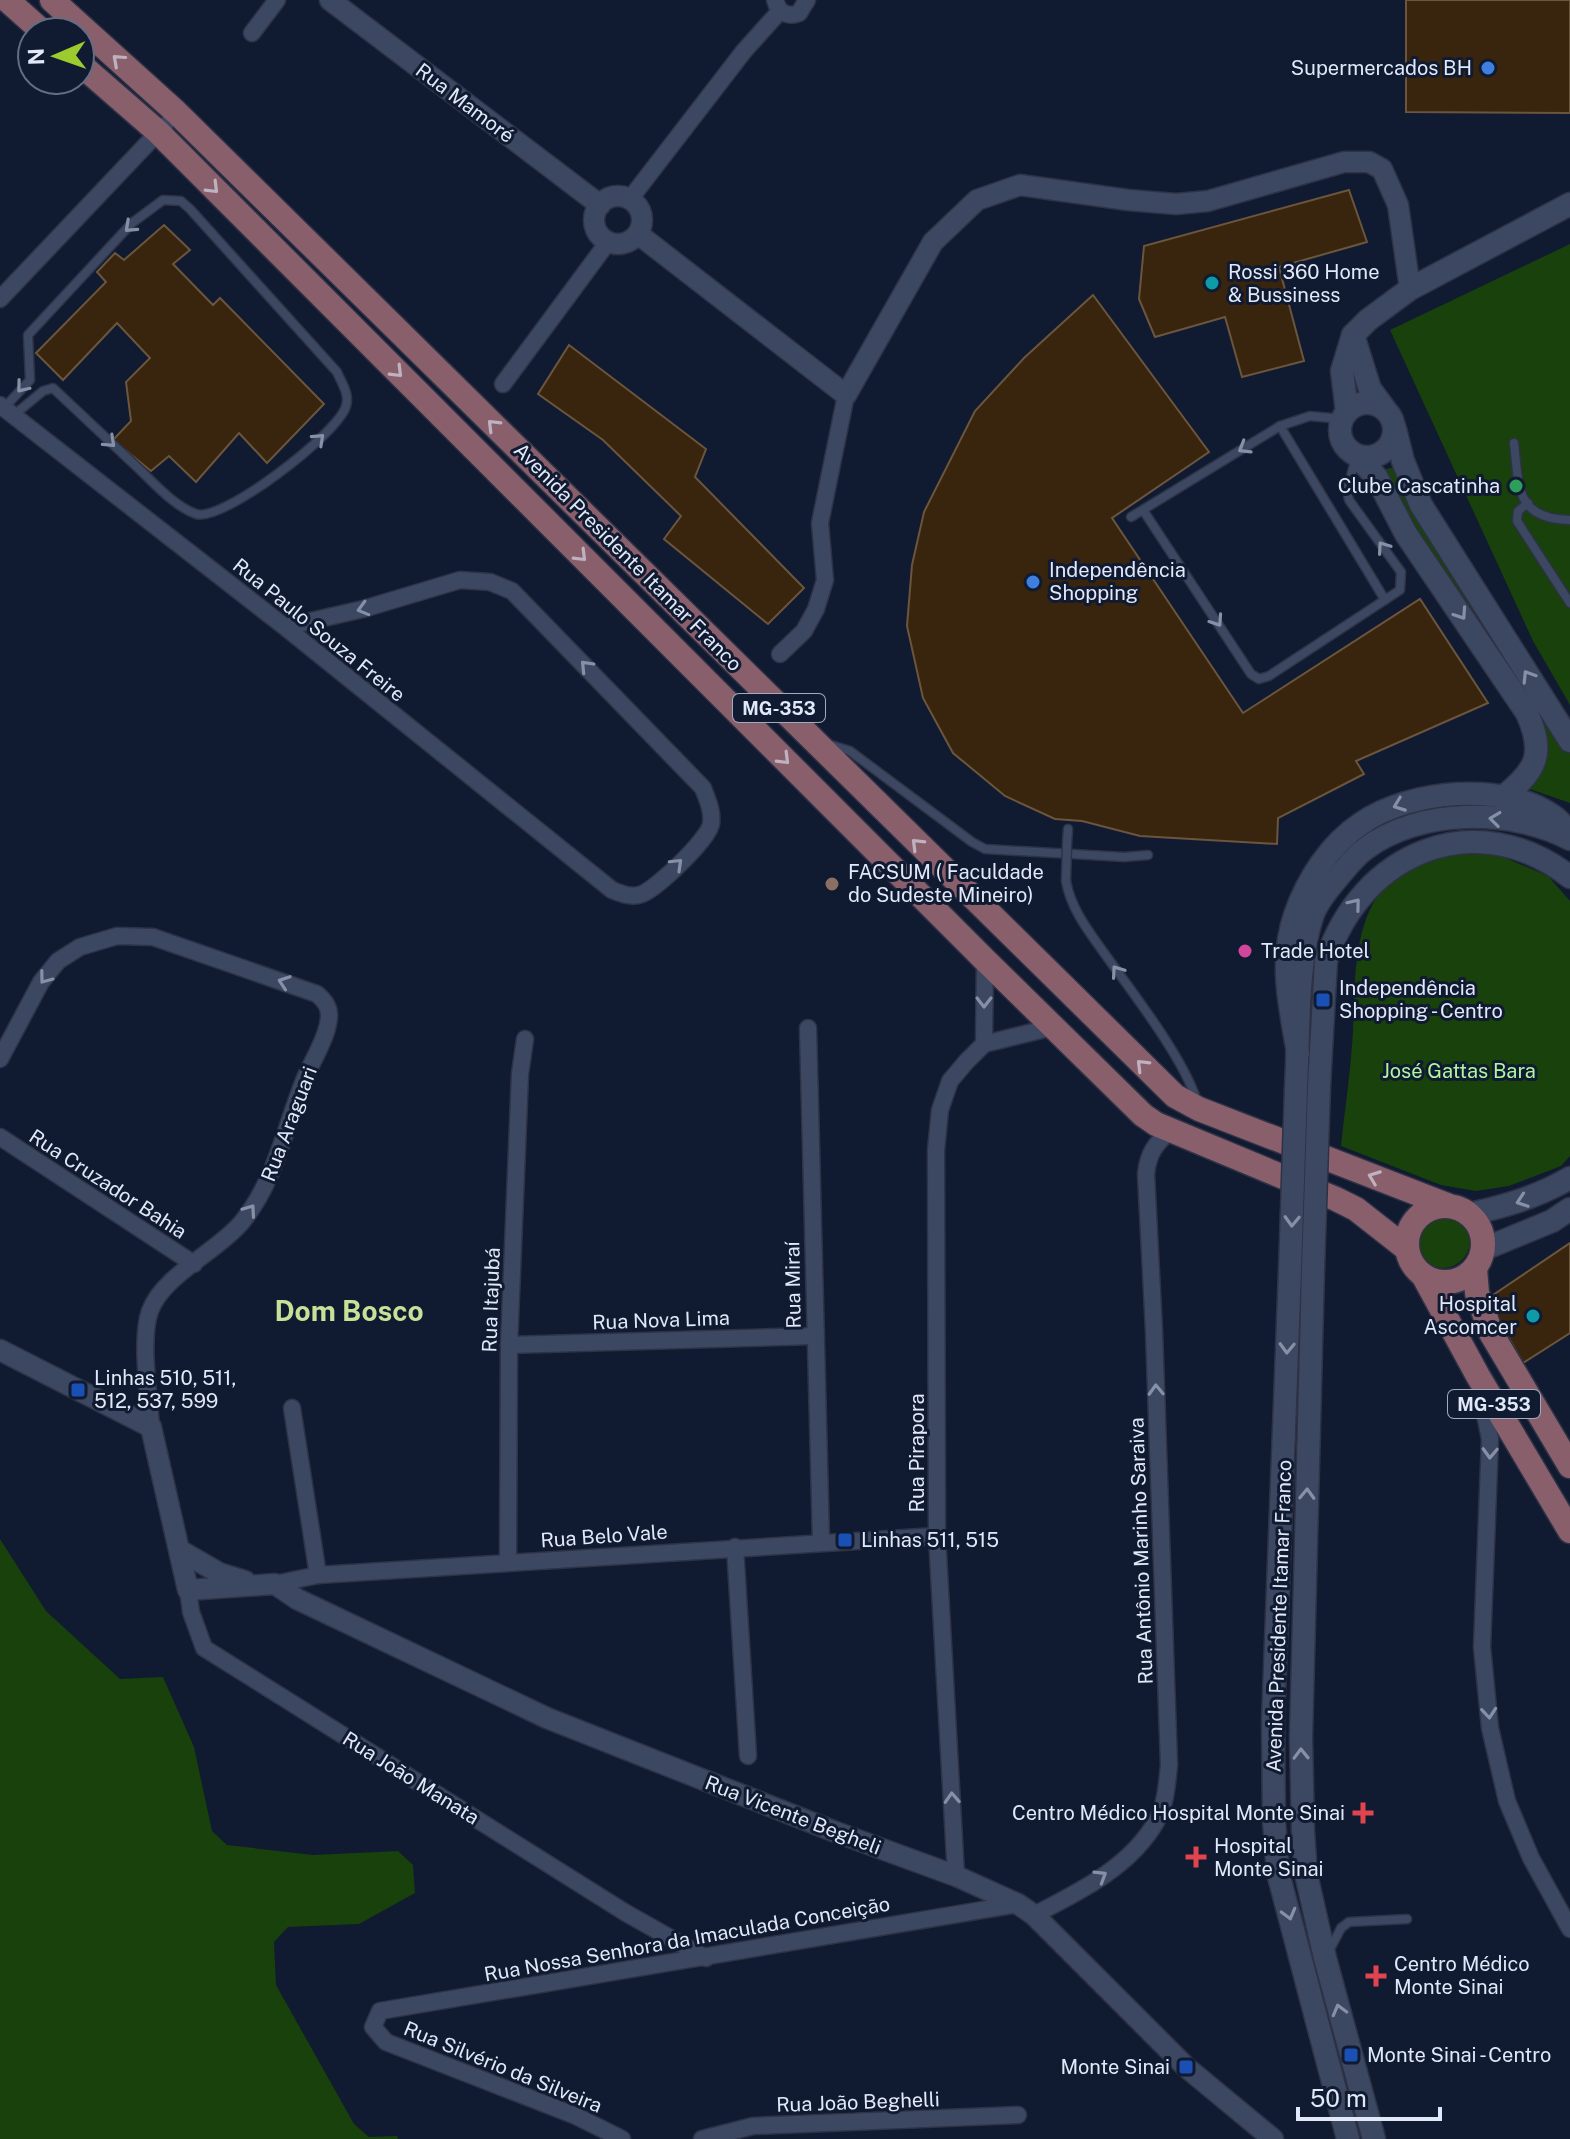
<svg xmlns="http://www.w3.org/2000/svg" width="1570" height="2139" font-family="'Public Sans',sans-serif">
<rect width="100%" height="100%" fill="#101a31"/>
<g fill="#18410c">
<path d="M 1570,244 L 1570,705 L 1533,641 L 1390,330 Z"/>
<path d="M 1395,467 L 1402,489 L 1415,509 L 1570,751 L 1570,803 L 1527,788 L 1545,754 L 1413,528 L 1382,470 Z"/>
<path d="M 1496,854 L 1548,876 L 1570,901 L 1570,1156 L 1561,1166 L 1509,1186 L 1476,1191 L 1441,1185 L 1341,1146 C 1345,1107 1351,1069 1353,1030 C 1356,956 1352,871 1447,856 C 1462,853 1480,855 1496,854 Z"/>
<circle cx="1443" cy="1241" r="27"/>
<path d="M 0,1539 L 46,1611 L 120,1679 L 163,1677 L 194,1747 L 212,1831 L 227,1845 L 313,1855 L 398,1851 L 413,1865 L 415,1893 L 359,1924 L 288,1927 L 274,1942 L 276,1985 L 354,2124 L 369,2137 L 397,2136 L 398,2139 L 0,2139 Z"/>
</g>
<g fill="#39250d" stroke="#6b563d" stroke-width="2">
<path d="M 1406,0 L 1570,0 L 1570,113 L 1406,112 Z"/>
<path d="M 1349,190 L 1367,242 L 1279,267 L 1304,361 L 1242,377 L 1225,317 L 1155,337 L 1139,299 L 1144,246 Z"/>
<path d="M 164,225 L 190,250 L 173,264 L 213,305 L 220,298 L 324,404 L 267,463 L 239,433 L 196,482 L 169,456 L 151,471 L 113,440 L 131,421 L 126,382 L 150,358 L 117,323 L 63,380 L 36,353 L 106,282 L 97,272 L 115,253 L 124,260 Z"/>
<path d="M 1093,295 L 1209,452 L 1112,518 L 1243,713 L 1420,599 L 1488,703 L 1356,761 L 1364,774 L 1278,818 L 1277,844 L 1140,836 L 1082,821 L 1055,819 L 1005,796 L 953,753 L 923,698 L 907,626 L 912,565 L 924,512 L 975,411 L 1024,358 Z"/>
<path d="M 569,345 L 706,449 L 695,477 L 804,588 L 768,624 L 664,539 L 681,516 L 603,440 L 538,394 Z"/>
<path d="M 1570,1243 L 1570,1333 L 1523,1363 L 1487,1299 Z"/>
</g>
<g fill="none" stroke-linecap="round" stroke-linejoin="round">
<defs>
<g id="service">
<path d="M 4,408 L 30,380 L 28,335 L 132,223 L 163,200 L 181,201 L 190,209 L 337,372 C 341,382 350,394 346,406 C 339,433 222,523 196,514 C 174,506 155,484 138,468 C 110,442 82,415 53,388 L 43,391 L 14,415"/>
<path d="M 1280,426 L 1385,600"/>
<path d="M 1514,443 C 1519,486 1515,519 1570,520"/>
<path d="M 1528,503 L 1518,511 L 1517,521 L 1570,603"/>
<path d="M 1143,510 L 1251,674 L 1259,679 L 1269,676 L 1400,590 L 1401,572 L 1349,500 L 1347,490 L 1356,458"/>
<path d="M 1131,517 L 1280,426 L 1310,416 L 1342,419"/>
<path d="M 831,745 L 850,751 L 972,842 L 985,849 L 1124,857 L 1148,855"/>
<path d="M 1067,844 L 1068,829"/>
<path d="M 1066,881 C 1071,910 1090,933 1107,957 C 1135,996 1182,1056 1197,1101"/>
<path d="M 1329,1951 L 1341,1928 L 1349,1922 L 1407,1919"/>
</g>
<g id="minor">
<path d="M 775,0 C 778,12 787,18 799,13 L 807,0"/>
<path d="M 252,33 L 277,0"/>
<path d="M 630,199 L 744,51 L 780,11"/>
<path d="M 0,299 L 165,125"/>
<path d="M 503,384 L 608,242"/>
<path d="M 0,405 L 285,627 L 612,890 C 622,894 632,898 642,894 C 657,888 708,840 711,824 C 713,811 707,799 703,788 L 512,591 L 490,582 L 460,580 L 363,609 L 285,627"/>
<path d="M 780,654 L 804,631 L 816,609 L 825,580 L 820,523 L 846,395"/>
<path d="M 808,1028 L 821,1541"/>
<path d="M 984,1044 L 985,960"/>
<path d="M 0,1059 L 41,982 L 58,961 L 80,947 L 117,936 L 153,937 L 317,994 C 323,999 329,1006 329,1014 C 330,1034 310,1064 303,1083 C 284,1131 275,1181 242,1222 C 217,1252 163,1275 150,1311 C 140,1338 149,1396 151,1427"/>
<path d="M 0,1137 L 194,1264"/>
<path d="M 509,1345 L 814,1336"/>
<path d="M 1480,1390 L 1490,1439 L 1482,1647 L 1490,1728 L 1507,1801 L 1531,1858 L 1570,1929"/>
<path d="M 292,1408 L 318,1575"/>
<path d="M 735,1547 L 748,1756"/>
<path d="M 508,1562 L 509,1345 L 520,1074 L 525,1039"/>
<path d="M 275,1584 L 318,1575 L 937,1536"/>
<path d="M 188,1590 L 191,1612 L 204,1648 L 626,1913 L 706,1958"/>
<path d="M 956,1876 L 937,1536 L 936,1150 L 940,1110 L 950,1081 L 966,1062 L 984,1044 L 1053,1027"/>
<path d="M 1034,1915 C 1079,1892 1132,1866 1157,1820 C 1166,1804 1167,1783 1169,1765 L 1154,1331 L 1146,1174 C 1148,1153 1156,1143 1171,1130"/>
<path d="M 622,2139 L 576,2116 L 386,2042 L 373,2027 L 380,2011 L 1018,1904"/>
<path d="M 702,2139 L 753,2126 L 1018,2115"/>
</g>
<g id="tertiary">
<path d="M 330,0 L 600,205"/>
<circle cx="618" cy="220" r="24"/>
<path d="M 638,234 L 846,395 L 933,242 L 977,200 L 1020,185 L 1128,200 L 1176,204 L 1208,201 L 1344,162 L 1369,162 L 1382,169 L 1398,205 L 1410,289"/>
<path d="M 0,1350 L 151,1427 L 188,1590 L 275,1584 L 297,1599 L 547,1718 L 833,1831 L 956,1876 L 1018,1904 L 1034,1915 L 1186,2067 L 1273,2139"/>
<path d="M 181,1551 L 219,1573 L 245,1581"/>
</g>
<g id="secondary">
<path d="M 1353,335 L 1370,389 L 1384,408"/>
<circle cx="1367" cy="430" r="27"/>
<path d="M 1347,412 L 1342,371 L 1353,335 L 1368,320 L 1410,289 L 1570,204"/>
<path d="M 1395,429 L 1403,461 L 1421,505 L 1570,741"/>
<path d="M 1357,456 L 1377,478 L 1406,534 L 1527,713 C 1545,754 1537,770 1503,797"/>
<path d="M 1298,1053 C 1290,1007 1279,961 1295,915 C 1307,880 1330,844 1362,823 C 1410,790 1504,781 1553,816 C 1559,820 1565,827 1570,833"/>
<path d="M 1319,1086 L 1326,961 C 1361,852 1476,804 1570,877"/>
<path d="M 1296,1088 C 1299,1033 1296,968 1312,917 C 1317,902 1329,888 1339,876 C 1347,867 1355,856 1365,849 C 1419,808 1511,808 1570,839"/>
<path d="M 1470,1214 C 1506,1206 1537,1197 1570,1178"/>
<path d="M 1484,1249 L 1552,1221 L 1570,1209"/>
<path d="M 1313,1269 L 1301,1737 L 1303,1831 L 1306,1874 L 1325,1958 L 1374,2139"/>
<path d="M 1290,1270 L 1273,1721 L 1274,1821 L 1278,1873 L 1348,2139"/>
</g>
<g id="primary">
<path d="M 7,0 L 43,32"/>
<path d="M 52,0 L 176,112 L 1175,1096 L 1199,1109 L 1447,1205"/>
<path d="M 80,64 L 158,132 L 985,960 L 1143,1115 L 1156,1124 L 1336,1199 L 1356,1209 L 1407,1249"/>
<circle cx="1445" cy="1244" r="38"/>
<path d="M 1475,1269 L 1477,1293 L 1491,1333 L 1570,1466"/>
<path d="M 1423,1275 L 1478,1376 L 1570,1531"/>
</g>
</defs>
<use href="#service" stroke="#2e3245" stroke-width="11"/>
<use href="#minor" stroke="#2e3245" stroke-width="19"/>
<use href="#tertiary" stroke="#2e3245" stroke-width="23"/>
<use href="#secondary" stroke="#2e3245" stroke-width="25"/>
<use href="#primary" stroke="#2e3245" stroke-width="27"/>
<use href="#service" stroke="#3c4862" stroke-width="8"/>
<use href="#minor" stroke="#3c4862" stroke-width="16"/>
<use href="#tertiary" stroke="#3c4862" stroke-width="20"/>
<use href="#secondary" stroke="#3c4862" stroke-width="22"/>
<use href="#primary" stroke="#8a5f6c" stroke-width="24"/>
<defs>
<path id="service-bridge" d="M 1066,881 L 1067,844"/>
<g id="secondary-bridge">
<path d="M 1313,1269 L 1319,1086"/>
<path d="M 1290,1270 L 1296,1088"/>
</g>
</defs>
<use href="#service-bridge" stroke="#2e3245" stroke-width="11" stroke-linecap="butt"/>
<use href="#secondary-bridge" stroke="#2e3245" stroke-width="25" stroke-linecap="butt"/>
<use href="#service-bridge" stroke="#3c4862" stroke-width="8"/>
<use href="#secondary-bridge" stroke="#3c4862" stroke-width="22"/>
</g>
<defs><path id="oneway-chevron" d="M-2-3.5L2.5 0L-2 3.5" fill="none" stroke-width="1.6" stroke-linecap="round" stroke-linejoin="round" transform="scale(2)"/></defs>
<g stroke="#beb2c1">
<use href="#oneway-chevron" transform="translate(118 60) rotate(-138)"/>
<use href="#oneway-chevron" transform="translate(213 188) rotate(45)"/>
<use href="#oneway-chevron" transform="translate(397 372) rotate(45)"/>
<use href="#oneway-chevron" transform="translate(493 425) rotate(-135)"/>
<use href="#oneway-chevron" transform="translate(581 556) rotate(45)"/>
<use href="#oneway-chevron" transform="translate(784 759) rotate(45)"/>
<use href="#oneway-chevron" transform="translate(917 844) rotate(-135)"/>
<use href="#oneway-chevron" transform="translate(1142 1065) rotate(-135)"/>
<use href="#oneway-chevron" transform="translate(1374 1177) rotate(-159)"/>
</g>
<g stroke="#8690a6">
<use href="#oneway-chevron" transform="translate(130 227) rotate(137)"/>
<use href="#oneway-chevron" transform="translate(22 387) rotate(129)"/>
<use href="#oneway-chevron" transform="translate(319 439) rotate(-43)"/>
<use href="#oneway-chevron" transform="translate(110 442) rotate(43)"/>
<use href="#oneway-chevron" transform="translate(1244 448) rotate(149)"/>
<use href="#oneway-chevron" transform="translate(1383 547) rotate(-125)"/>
<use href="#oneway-chevron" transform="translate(363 609) rotate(164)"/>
<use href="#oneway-chevron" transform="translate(1461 614) rotate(56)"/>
<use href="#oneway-chevron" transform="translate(1217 621) rotate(56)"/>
<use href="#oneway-chevron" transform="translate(586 666) rotate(-134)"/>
<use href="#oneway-chevron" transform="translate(1528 676) rotate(-122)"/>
<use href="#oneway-chevron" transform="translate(1399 805) rotate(159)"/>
<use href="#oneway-chevron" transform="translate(1495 819) rotate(-173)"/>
<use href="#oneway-chevron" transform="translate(677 864) rotate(-44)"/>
<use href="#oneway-chevron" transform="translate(1355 904) rotate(-51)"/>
<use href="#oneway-chevron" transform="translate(1117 971) rotate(-125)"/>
<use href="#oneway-chevron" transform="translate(45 978) rotate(127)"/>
<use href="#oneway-chevron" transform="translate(284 982) rotate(-161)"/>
<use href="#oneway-chevron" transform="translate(984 1002) rotate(90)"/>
<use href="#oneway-chevron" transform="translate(1522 1201) rotate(161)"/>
<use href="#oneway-chevron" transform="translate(250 1210) rotate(-55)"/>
<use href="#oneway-chevron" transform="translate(1292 1221) rotate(92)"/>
<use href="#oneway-chevron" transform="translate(1287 1348) rotate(92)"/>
<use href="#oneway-chevron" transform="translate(1156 1390) rotate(-92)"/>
<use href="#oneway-chevron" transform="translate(1490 1453) rotate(92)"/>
<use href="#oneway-chevron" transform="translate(1307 1494) rotate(-88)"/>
<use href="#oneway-chevron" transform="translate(1489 1713) rotate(85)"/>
<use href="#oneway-chevron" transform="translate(1301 1754) rotate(-91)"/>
<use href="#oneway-chevron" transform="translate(952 1798) rotate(-93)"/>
<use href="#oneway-chevron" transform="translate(1101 1876) rotate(-32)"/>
<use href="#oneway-chevron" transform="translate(1289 1914) rotate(75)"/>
<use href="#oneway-chevron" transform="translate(1339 2010) rotate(-105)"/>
</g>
<g fill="#3f7fe0" stroke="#101a31" stroke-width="3">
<circle cx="1488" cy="68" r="8"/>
<circle cx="1033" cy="582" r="8"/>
</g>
<g fill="#0f9aa8" stroke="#101a31" stroke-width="3">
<circle cx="1212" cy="283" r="8"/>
<circle cx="1533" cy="1316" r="8"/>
</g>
<circle fill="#2e9e5b" stroke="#101a31" stroke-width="3" cx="1516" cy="486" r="8"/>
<circle fill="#8d6e63" stroke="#101a31" stroke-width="3" cx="832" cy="884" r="8"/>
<circle fill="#d1479c" stroke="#101a31" stroke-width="3" cx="1245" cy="951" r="8"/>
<g fill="#1a4fb4" stroke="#101a31" stroke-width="3">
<rect x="1315" y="992" width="16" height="16" rx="4"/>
<rect x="70" y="1382" width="16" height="16" rx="4"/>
<rect x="837" y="1532" width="16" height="16" rx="4"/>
<rect x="1343" y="2047" width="16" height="16" rx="4"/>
<rect x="1178" y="2059" width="16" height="16" rx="4"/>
</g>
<g fill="#e0444e" stroke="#101a31" stroke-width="3">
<path d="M1359 1801h8v8h8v8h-8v8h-8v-8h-8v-8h8z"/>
<path d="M1192 1845h8v8h8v8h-8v8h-8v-8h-8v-8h8z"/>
<path d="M1372 1964h8v8h8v8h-8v8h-8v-8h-8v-8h8z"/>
</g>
<g text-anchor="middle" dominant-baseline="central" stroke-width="6" stroke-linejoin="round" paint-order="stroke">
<g fill="#101a31" stroke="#a2abbd" stroke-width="2">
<rect x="733" y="694" width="92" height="28" rx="6"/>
<rect x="1448" y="1390" width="92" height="28" rx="6"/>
</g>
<g font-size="18" font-weight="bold" fill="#e1e9f9">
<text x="779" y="708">MG-353</text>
<text x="1494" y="1404">MG-353</text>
</g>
<g font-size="20" fill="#e1e9f9" stroke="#101a31" text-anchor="start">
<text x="1472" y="68" text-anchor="end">Supermercados BH</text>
<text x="1228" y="272">Rossi 360 Home<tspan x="1228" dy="23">&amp; Bussiness</tspan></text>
<text x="1500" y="486" text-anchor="end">Clube Cascatinha</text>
<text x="1049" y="570">Independência<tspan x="1049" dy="23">Shopping</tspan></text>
<text x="848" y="872">FACSUM ( Faculdade<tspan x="848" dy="23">do Sudeste Mineiro)</tspan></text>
<text x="1261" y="951">Trade Hotel</text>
<text x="1339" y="988">Independência<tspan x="1339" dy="23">Shopping - Centro</tspan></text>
<text x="1517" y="1304" text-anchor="end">Hospital<tspan x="1517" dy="23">Ascomcer</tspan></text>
<text x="94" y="1378">Linhas 510, 511,<tspan x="94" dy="23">512, 537, 599</tspan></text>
<text x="861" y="1540">Linhas 511, 515</text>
<text x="1345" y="1813" text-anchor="end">Centro Médico Hospital Monte Sinai</text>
<text x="1214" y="1846">Hospital<tspan x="1214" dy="23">Monte Sinai</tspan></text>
<text x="1394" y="1964">Centro Médico<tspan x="1394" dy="23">Monte Sinai</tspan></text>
<text x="1367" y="2055">Monte Sinai - Centro</text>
<text x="1170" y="2067" text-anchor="end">Monte Sinai</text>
</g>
<g font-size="20" fill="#e1e9f9" stroke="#101a31">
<text transform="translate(465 103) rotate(37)">Rua Mamoré</text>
<text transform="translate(628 557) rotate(45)">Avenida Presidente Itamar Franco</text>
<text transform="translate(319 630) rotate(39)">Rua Paulo Souza Freire</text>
<text transform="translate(289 1124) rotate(-69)">Rua Araguari</text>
<text transform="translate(108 1184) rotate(33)">Rua Cruzador Bahia</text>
<text transform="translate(793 1285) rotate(-91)">Rua Miraí</text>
<text transform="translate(491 1300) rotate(-88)">Rua Itajubá</text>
<text transform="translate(661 1320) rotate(-2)">Rua Nova Lima</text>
<text transform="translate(917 1453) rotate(-90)">Rua Pirapora</text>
<text transform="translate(604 1536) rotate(-4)">Rua Belo Vale</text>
<text transform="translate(1141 1551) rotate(-92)">Rua Antônio Marinho Saraiva</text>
<text transform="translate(1279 1616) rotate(-88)">Avenida Presidente Itamar Franco</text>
<text transform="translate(411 1778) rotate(32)">Rua João Manata</text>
<text transform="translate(793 1815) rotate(21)">Rua Vicente Begheli</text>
<text transform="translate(687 1939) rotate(-10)">Rua Nossa Senhora da Imaculada Conceição</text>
<text transform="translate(503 2067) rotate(22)">Rua Silvério da Silveira</text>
<text transform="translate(858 2102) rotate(-2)">Rua João Beghelli</text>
</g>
<g font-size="20" fill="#b0f69f" stroke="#101a31">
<text x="1459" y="1071">José Gattas Bara</text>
</g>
<g font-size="28" font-weight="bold" fill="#c6e198" stroke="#101a31">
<text x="349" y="1310">Dom Bosco</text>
</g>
</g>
<g transform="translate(56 56) rotate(268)"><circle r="38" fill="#101a31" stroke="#646d81" stroke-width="2"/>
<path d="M0-6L14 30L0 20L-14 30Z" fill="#9dca2f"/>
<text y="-12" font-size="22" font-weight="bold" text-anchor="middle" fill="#e1e9f9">N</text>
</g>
<path d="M1298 2107v12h142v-12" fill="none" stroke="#e1e9f9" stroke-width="4"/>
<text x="1310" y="2107" font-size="24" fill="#e1e9f9" stroke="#101a31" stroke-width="6" paint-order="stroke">50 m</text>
</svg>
